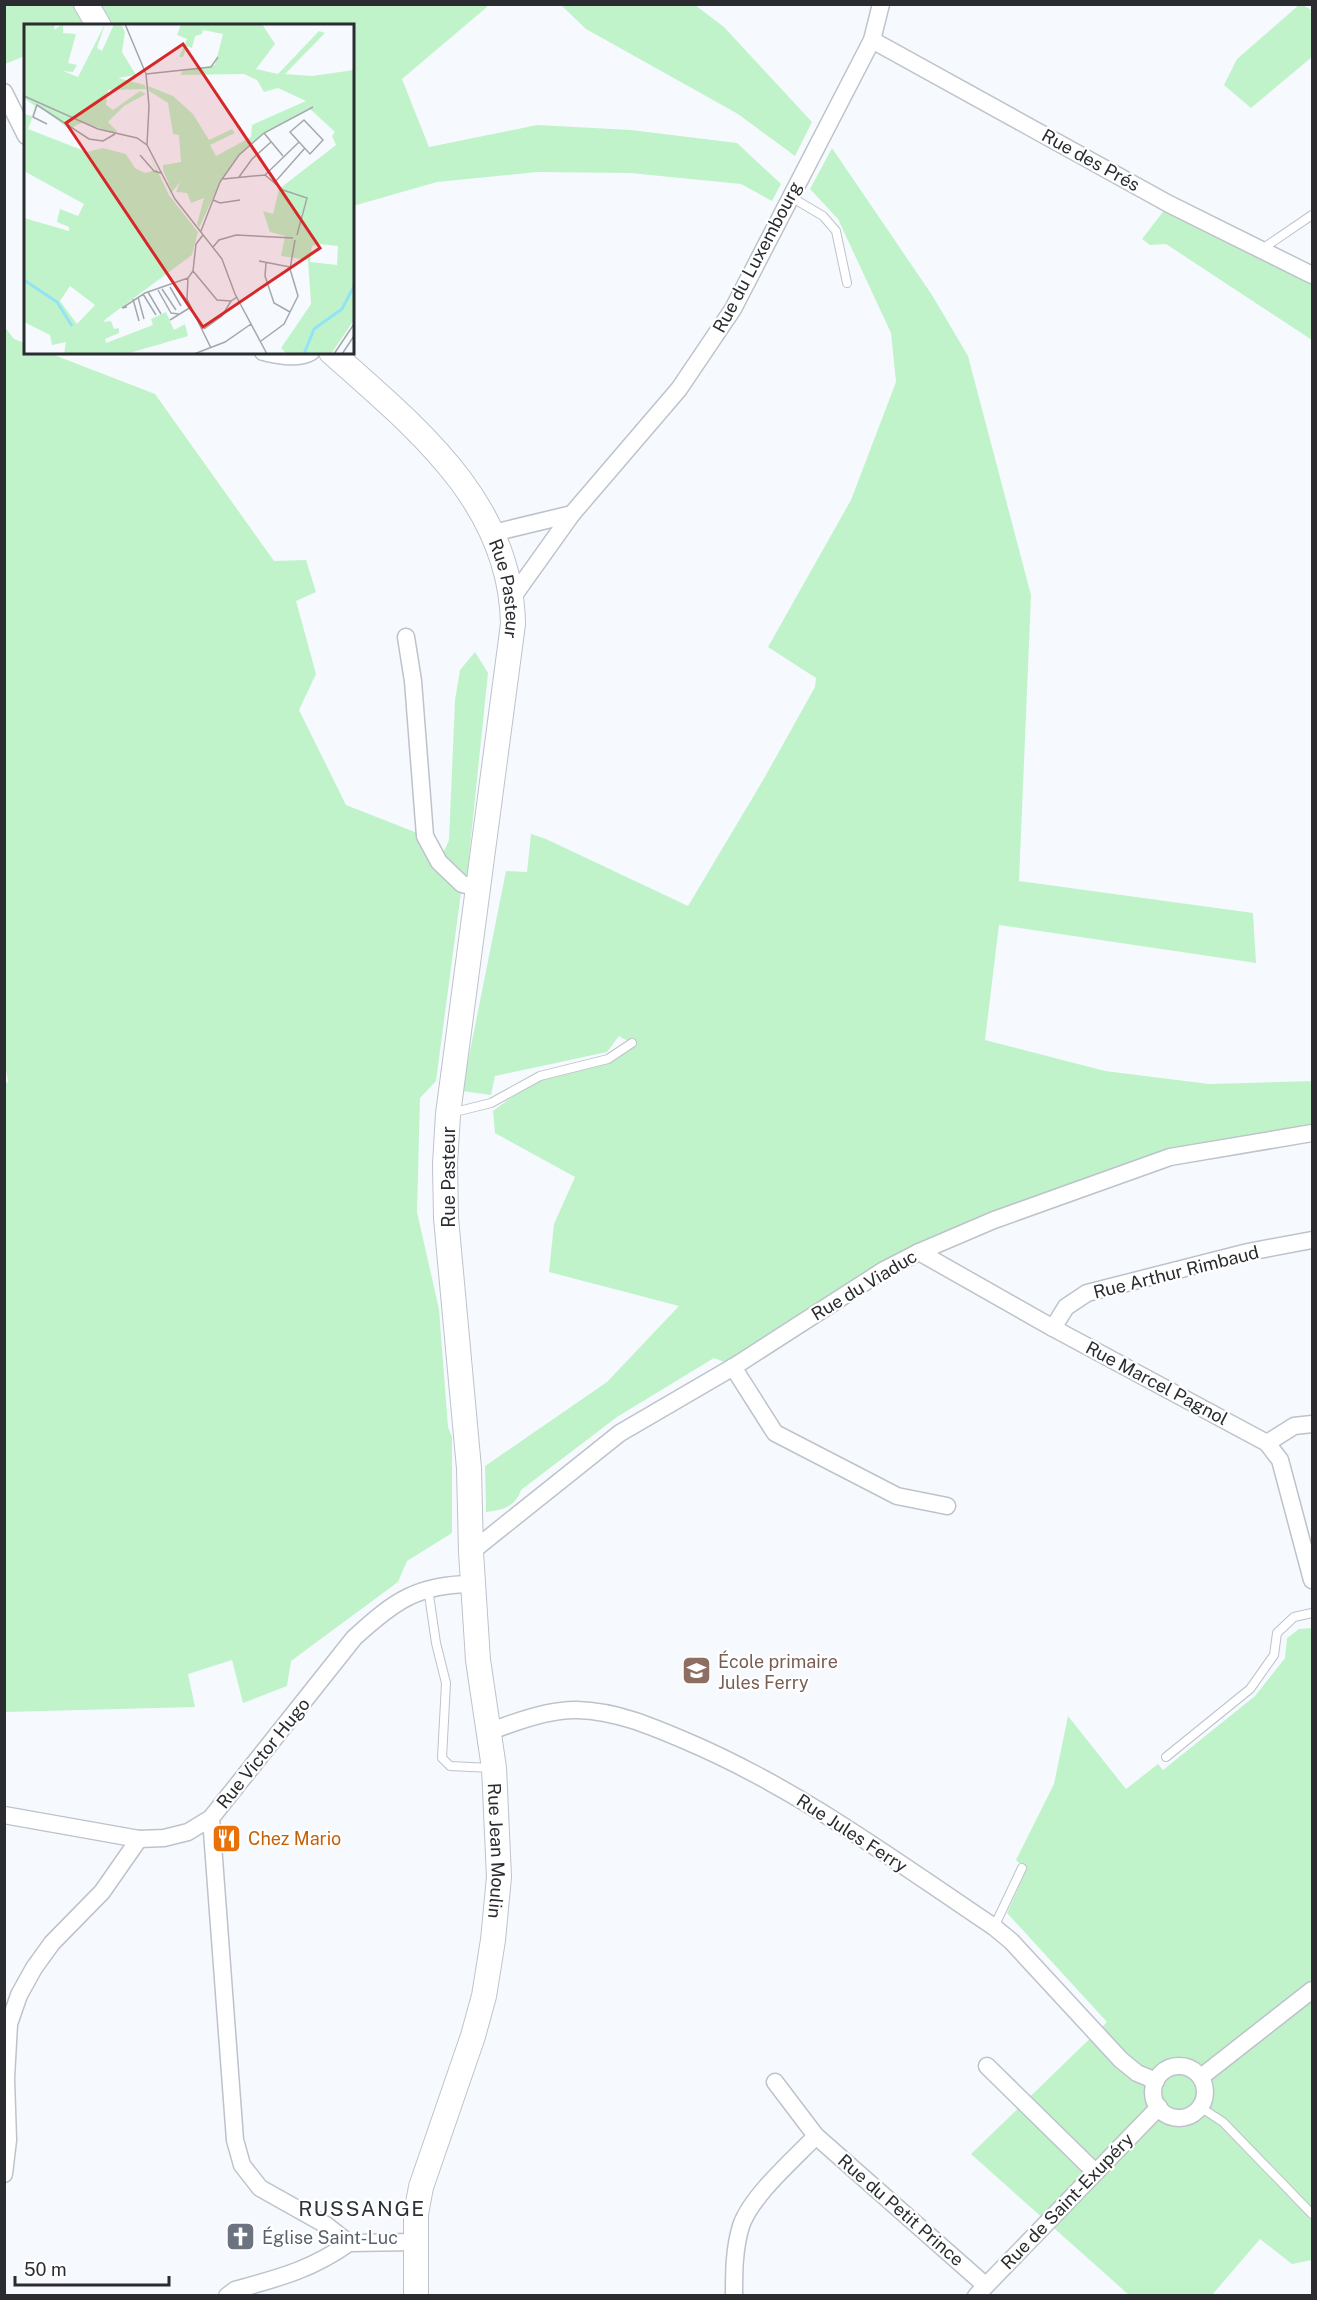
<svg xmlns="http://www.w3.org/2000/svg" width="1317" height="2300" font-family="'Public Sans',sans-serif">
<rect width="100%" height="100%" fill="#f6faff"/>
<g fill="#c0f3c9">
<path d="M 1300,4 L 1312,10 L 1312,57 L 1251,108 L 1224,85 L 1237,59 Z"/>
<path d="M 4,5 L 486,5 L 487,7 L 402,79 L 429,147 L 537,125 L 631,130 L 737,143 L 781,184 L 772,201 L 741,184 L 630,173 L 537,172 L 437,182 L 353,206 L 352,26 L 26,26 L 25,56 L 5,64 Z"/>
<path d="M 561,5 L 695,5 L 724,27 L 812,122 L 795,156 L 738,114 L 586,29 Z"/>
<path d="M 832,148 L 932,295 L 968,356 L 1031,595 L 1019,881 L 1253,913 L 1256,963 L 999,925 L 985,1040 L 1105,1071 L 1209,1084 L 1312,1081 L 1312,1133 L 1170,1157 L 919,1252 L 735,1366 L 714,1358 L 617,1417 L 521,1490 C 515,1507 503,1510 486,1512 L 485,1466 L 607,1382 L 679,1306 L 549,1272 L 554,1224 L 575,1177 L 495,1133 L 493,1111 L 540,1076 L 608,1059 L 631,1043 L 619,1036 L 607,1052 L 495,1076 L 491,1095 L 462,1091 L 506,871 L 527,872 L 531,834 L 546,839 L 688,906 L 762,782 L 815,687 L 816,678 L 768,647 L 851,500 L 896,382 L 891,333 L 838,219 L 810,189 Z"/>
<path d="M 1169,204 L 1312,275 L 1312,340 L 1166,244 L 1150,245 L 1142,239 Z"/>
<path d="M 4,326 L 14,339 L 25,343 L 26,352 L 49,353 L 155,394 L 274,561 L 306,560 L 316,592 L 296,601 L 316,674 L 299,710 L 346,805 L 425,836 L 439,862 L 449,840 L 455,700 L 460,670 L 475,652 L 488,673 L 466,886 L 462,885 L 436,1081 L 420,1098 L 417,1212 L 439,1309 L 448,1427 L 452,1437 L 452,1533 L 407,1561 L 398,1582 L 291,1661 L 287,1686 L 243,1703 L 232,1660 L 188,1674 L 195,1707 L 5,1712 L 4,1083 L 8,1082 L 4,1058 Z"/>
<path d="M 1312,1628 L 1312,2260 L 1292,2264 L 1260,2239 L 1212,2295 L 1129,2295 L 971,2154 L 1107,2022 L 1007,1913 L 1026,1870 L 1016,1860 L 1054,1784 L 1068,1716 L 1126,1789 L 1158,1764 L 1163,1770 L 1255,1696 L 1285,1658 L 1287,1638 L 1299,1629 Z"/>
</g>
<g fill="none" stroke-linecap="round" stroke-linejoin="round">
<defs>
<g id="service">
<path d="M 791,197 L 823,216 L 836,231 L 847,283"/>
<path d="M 1262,249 L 1312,215"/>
<path d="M 451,1113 L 491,1103 L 540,1076 L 608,1059 L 632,1043"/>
<path d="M 428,1588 L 436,1643 L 446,1683 L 442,1758 L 450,1766 L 491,1768"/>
<path d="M 1166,1757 L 1250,1689 L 1274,1655 L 1277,1633 L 1294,1617 L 1312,1613"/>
<path d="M 994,1927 L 1022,1868"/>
<path d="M 1200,2107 L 1223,2122 L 1312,2214"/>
</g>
<g id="minor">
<path d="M 872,40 L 1169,204 L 1312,275"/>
<path d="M 4,92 L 26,136"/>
<path d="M 263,352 C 278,355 297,360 311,352"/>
<path d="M 493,533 L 572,514"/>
<path d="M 512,598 L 572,514 L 679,389 L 733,309 L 872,40 L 881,4"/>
<path d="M 406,637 L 413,681 L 425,836 L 439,862 L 462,884 L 479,888"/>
<path d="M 919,1252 L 1053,1328 L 1267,1443 L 1280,1460 L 1312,1580"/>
<path d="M 1053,1328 L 1066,1307 L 1087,1293 L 1248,1252 L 1312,1240"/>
<path d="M 733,1367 L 775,1433 L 897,1496 L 947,1506"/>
<path d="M 1267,1443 L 1294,1426 L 1312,1424"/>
<path d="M 471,1552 L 620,1433 L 735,1366 L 884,1270 L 919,1252 L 994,1220 L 1170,1157 L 1312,1133"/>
<path d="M 489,1732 C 514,1722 550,1709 577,1710 C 616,1711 651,1726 686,1741 C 797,1788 894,1860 994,1927 L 1011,1941 L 1121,2060 L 1137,2073 L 1156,2081"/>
<path d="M 4,1815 L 139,1839 L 164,1838 L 188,1832 L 211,1818 L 354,1638 C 394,1601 418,1584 473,1584"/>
<path d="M 211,1818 L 235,2140 L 242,2165 L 260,2188 L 326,2225 L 349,2243 L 415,2242"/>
<path d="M 987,2066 L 1095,2172"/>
<circle cx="1179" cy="2092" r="26"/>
<path d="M 1201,2077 L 1312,1990"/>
<path d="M 775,2082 L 816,2136 L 985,2285"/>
<path d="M 4,2174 L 8,2140 L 6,2078 L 9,2024 L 19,1995 L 34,1968 L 52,1943 L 102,1892 L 139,1839"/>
<path d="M 227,2296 L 235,2290 C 278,2278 311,2270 349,2243"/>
<path d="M 734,2296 C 734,2272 734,2249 741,2226 C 751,2196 794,2159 816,2136"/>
<path d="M 976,2296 L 1159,2107"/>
</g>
<g id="secondary">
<path d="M 86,4 L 99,26"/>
<path id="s1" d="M 331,352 C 415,427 511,502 513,624 L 448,1114 L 445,1164 L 446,1218 L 469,1468 L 471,1552 L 478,1660 L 494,1768 L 499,1877 L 493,1940 L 484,1996 L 473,2036 L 421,2187 L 416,2214 L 416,2296"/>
</g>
</defs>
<use href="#service" stroke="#bdc3cb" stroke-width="10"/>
<use href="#minor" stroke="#bdc3cb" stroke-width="19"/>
<use href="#secondary" stroke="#bdc3cb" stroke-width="26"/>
<use href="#service" stroke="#fff" stroke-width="8"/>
<use href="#minor" stroke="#fff" stroke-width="16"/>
<use href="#secondary" stroke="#fff" stroke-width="24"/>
</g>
<defs>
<symbol id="school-square" viewBox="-11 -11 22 22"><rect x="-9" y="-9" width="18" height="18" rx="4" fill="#8d6e63" stroke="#fff"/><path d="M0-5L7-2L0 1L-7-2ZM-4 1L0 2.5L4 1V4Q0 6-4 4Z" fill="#fff"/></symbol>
<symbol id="restaurant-square" viewBox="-11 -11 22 22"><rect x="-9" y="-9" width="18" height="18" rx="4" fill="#e8710a" stroke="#fff"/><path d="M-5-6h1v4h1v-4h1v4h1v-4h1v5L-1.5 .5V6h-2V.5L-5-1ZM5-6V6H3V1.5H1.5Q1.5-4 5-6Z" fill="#fff"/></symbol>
<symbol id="church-square" viewBox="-11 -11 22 22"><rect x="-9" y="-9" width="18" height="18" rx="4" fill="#6b7280" stroke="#fff"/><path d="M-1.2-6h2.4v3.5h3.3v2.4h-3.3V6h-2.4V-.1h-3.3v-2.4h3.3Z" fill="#fff"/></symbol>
</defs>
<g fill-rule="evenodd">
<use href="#school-square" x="680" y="1654" width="33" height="33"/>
<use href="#restaurant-square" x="210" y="1822" width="33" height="33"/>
<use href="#church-square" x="224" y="2220" width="33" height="33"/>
</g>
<g text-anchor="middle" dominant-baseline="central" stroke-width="4.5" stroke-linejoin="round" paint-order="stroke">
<g font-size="18" fill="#2a2c2f" stroke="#fff">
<text transform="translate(1091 160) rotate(29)">Rue des Prés</text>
<text transform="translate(757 257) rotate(-62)">Rue du Luxembourg</text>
<text stroke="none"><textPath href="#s1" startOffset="302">Rue Pasteur</textPath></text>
<text transform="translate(448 1177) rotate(-90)">Rue Pasteur</text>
<text transform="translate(1176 1272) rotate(-14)">Rue Arthur Rimbaud</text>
<text transform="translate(864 1285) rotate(-31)">Rue du Viaduc</text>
<text transform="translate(1157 1383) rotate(28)">Rue Marcel Pagnol</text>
<text transform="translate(263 1753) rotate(-51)">Rue Victor Hugo</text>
<text transform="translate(852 1833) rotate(33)">Rue Jules Ferry</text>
<text stroke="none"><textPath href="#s1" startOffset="1572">Rue Jean Moulin</textPath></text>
<text transform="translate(1067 2201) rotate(-46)">Rue de Saint-Exupéry</text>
<text transform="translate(901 2210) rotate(41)">Rue du Petit Prince</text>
</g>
<g font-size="18" fill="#785e54" stroke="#fff" text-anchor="start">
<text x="718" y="1661">École primaire<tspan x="718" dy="21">Jules Ferry</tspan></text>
</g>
<g font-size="18" fill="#c56008" stroke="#fff" text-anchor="start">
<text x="248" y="1838">Chez Mario</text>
</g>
<g font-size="18" fill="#5b616d" stroke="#fff" text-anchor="start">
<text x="262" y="2237">Église Saint-Luc</text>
</g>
<g font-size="21" letter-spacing="1.5" fill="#2e333a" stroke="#fff">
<text x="362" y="2208">RUSSANGE</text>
</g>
</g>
<g transform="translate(24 24)">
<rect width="330" height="330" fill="#f6faff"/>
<path d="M 0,0 L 31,0 L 30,6 L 39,0 L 39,9 L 52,10 L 44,39 L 53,41 L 49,48 L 39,47 L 54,53 L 81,0 L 73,24 L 78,27 L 90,0 L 97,0 L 101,8 L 98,28 L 112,51 L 94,54 L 121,61 L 122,65 L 84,66 L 82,81 L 89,86 L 116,67 L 122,70 L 100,82 L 84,98 L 93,107 L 91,110 L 59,98 L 45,105 L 13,81 L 4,105 L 63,128 L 79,124 L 102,130 L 111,144 L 121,149 L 132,146 L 125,129 L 145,171 L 174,208 L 168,231 L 83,294 L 79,298 L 87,297 L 90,305 L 95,304 L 95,309 L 81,315 L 82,319 L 129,301 L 127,295 L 142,288 L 150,306 L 161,300 L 164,312 L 102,330 L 40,330 L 42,318 L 28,321 L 26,311 L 0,298 L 0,194 L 45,207 L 45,203 L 33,198 L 36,185 L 54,192 L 60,180 L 0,147 L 0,90 L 8,92 L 11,82 L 0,74 ZM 46,262 L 71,281 L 53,300 L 36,277 ZM 157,0 L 238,0 L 251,20 L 232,45 L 254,50 L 295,7 L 301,9 L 261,50 L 288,52 L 330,46 L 330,296 L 307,330 L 263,330 L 257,324 L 287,280 L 284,236 L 257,232 L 261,212 L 246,208 L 239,187 L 249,190 L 255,165 L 312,121 L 308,112 L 311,108 L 285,84 L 240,109 L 215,131 L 196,158 L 175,204 L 173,200 L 180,174 L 167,179 L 163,169 L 152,168 L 156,158 L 148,168 L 139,146 L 139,141 L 157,138 L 155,111 L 149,110 L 144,79 L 125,67 L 124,62 L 149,72 L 169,90 L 185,116 L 208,105 L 211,109 L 186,121 L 192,132 L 227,113 L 228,101 L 282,77 L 254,64 L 240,68 L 233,56 L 220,50 L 157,51 L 158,47 L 191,41 L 199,10 L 179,6 L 178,10 L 171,12 L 168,24 L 163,22 L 159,33 L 155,33 L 163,15 L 153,11 ZM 295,220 L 314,222 L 313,241 L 286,238 L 288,222 Z" fill="#c0f3c9" fill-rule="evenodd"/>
<path fill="none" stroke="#92e3f5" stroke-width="3" d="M 0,256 L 33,278 L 48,302M 280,330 L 290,305 L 318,285 L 330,262"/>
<path fill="none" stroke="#a4a8ac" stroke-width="1.5" d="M 101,0 L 122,50 L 125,82 L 123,121M 122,50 L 187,43 L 194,33M 0,72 L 74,105 L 113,114 L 123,121 L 151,175 L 198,235 L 211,270 L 243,330M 280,96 L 299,116 L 286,130 L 266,108 ZM 23,100 L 9,93 L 13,81 L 65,115 L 79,117 L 91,110M 240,109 L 259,132M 116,131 L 130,147 L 137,149M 241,151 L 275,118M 215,153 L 228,135 L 247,118M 199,155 L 241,151 L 259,166 L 283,174 L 273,211M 251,158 L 281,124M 189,176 L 196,179 L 216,176M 177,207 L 196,158 L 215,131 L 240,109 L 289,83M 179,211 L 172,220 L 169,247 L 193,276 L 207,277 L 213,273M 189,223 L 195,216 L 212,211 L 269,214M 235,237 L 266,243M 242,239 L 241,252 L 250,279 L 266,288M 169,247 L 164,254 L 163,275 L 187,324M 150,260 L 164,278M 146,263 L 157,282M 138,265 L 152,286M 134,266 L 147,289 L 155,290M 124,268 L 137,290M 119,270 L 132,291M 114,273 L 120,295M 109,275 L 115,297M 103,283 L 98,284 L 121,269 L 164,254M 146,296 L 167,283M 180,305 L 198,292 L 207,277M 237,317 L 260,300 L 274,272 L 266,245 L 271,216M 170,330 L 201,318 L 227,300M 310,330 L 330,300M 318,330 L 330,312"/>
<path fill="#d62828" fill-opacity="0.15" stroke="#d62828" stroke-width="3" d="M 159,20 L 296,224 L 179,303 L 42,99 Z"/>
<rect width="330" height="330" fill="none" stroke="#2a2c2f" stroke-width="3"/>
</g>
<rect width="1317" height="2300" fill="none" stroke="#2a2c2f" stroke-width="12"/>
<path d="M15 2276v9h154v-9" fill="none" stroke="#2a2c2f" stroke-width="3"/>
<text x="24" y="2276" font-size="18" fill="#2a2c2f" stroke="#ffffff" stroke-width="4.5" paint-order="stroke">50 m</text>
</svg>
